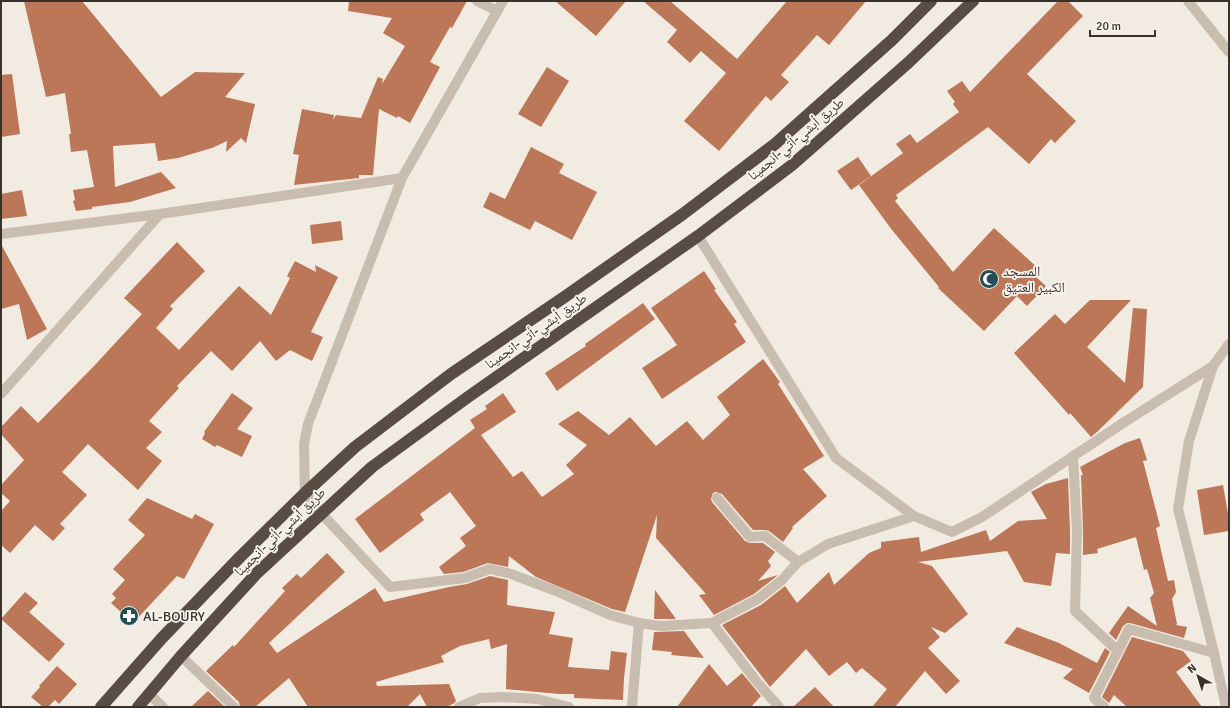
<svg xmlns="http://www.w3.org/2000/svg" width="1230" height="708" font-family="Signika,'Noto Naskh Arabic',sans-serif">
<rect width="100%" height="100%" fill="#f2ebe2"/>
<g fill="#bb7757">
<path d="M 24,1 L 82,1 L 161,97 L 195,72 L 245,73 L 225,97 L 255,104 L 246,143 L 241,138 L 226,152 L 227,141 L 212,148 L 178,158 L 158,161 L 155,143 L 113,146 L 115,187 L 161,172 L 176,188 L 130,202 L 92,207 L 92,209 L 76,211 L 73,201 L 75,200 L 73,190 L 94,187 L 87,150 L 71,152 L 69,134 L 71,134 L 65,93 L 46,97 Z"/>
<path d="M 349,1 L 467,1 L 452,28 L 450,27 L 430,62 L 440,67 L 410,123 L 398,116 L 397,118 L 379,109 L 373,175 L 359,175 L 359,178 L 294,185 L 299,155 L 293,154 L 302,109 L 334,115 L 333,120 L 336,115 L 361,118 L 378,77 L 383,79 L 382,84 L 405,46 L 383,33 L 392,18 L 348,11 Z"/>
<path d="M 555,1 L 626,1 L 596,36 Z"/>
<path d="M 643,1 L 670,1 L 737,59 L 787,1 L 866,1 L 829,45 L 817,35 L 781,75 L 789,82 L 771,101 L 766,96 L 719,151 L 684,121 L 726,73 L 701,51 L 690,63 L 667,42 L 677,30 Z"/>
<path d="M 1058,1 L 1068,1 L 1083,16 L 1027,74 L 1076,121 L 1055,143 L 1051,139 L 1029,164 L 988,127 L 896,195 L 898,198 L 895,201 L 953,272 L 994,228 L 1040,270 L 1035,276 L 1046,286 L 1027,306 L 1017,296 L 984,331 L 938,288 L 939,287 L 892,230 L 859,185 L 903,153 L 896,144 L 910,134 L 917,143 L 959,112 L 953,104 L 955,102 L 947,91 L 962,81 L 970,92 Z"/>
<path d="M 547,67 L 569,81 L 541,127 L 518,114 Z"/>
<path d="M 12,74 L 20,134 L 1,137 L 1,75 Z"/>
<path d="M 531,147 L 564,164 L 559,173 L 597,192 L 572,240 L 535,221 L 530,230 L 483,207 L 490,192 L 505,199 Z"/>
<path d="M 858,157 L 871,176 L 851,190 L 837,171 Z"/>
<path d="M 22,190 L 27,216 L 1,219 L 1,194 Z"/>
<path d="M 341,221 L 343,240 L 312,244 L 310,225 Z"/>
<path d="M 177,242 L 205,271 L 170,306 L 173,309 L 156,328 L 179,350 L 239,286 L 271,315 L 290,278 L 287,276 L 295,261 L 316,272 L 315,265 L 338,277 L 311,332 L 323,337 L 312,361 L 290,350 L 276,361 L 260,341 L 232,371 L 211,351 L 177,386 L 179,388 L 149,421 L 162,432 L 146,448 L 162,461 L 138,490 L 88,444 L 62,472 L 87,495 L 60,524 L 65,528 L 53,541 L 35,525 L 10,553 L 1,545 L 1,511 L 10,501 L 1,493 L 1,485 L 24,460 L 1,434 L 1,427 L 21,406 L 38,423 L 94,366 L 142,314 L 124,298 Z"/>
<path d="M 1,244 L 47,329 L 27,340 L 19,304 L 1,309 Z"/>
<path d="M 704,271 L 716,289 L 714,290 L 737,322 L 734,324 L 746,342 L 662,399 L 642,368 L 677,345 L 651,308 Z"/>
<path d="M 1090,300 L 1131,300 L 1087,347 L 1125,383 L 1133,308 L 1147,309 L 1143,387 L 1097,432 L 1091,437 L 1070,413 L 1069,415 L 1014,353 L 1055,314 L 1065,324 Z"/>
<path d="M 643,303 L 655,319 L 557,391 L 545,373 L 586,346 L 585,344 Z"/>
<path d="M 763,359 L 780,382 L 778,384 L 824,456 L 803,469 L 827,496 L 792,527 L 793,528 L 783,542 L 769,531 L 765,530 L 753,530 L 722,494 L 716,492 L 713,493 L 711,499 L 712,502 L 745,541 L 750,543 L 763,543 L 775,552 L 768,561 L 771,566 L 758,581 L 778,575 L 754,594 L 714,615 L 699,595 L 706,594 L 656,538 L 657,515 L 625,612 L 612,609 L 536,577 L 509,556 L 508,567 L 488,563 L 463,572 L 444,574 L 439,567 L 466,546 L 460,538 L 476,526 L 450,492 L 420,514 L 424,520 L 380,553 L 355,519 L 475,428 L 470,420 L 487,409 L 485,406 L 503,393 L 516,412 L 481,435 L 513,477 L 522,471 L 542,497 L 574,474 L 566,465 L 587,445 L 558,424 L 578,411 L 609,435 L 630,417 L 656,446 L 687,421 L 703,440 L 730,415 L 717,397 Z"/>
<path d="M 232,393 L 253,408 L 237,429 L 252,436 L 242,457 L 217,445 L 215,447 L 202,439 L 205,433 L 204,432 Z"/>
<path d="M 1140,438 L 1147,460 L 1143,461 L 1160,526 L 1156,528 L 1168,581 L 1174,580 L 1176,592 L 1172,599 L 1177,624 L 1176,625 L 1187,627 L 1184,638 L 1130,623 L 1127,623 L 1123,626 L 1116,640 L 1109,633 L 1128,606 L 1157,626 L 1150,598 L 1154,593 L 1147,569 L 1144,570 L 1136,537 L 1097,549 L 1098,553 L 1083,555 L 1083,531 L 1081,475 L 1083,475 L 1080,467 L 1125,443 Z"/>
<path d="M 1068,478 L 1070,531 L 1070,554 L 1056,553 L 1051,586 L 1024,582 L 1007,551 L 918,562 L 932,566 L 968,614 L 945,633 L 931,627 L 940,637 L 928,648 L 960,681 L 946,694 L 925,671 L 895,707 L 872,707 L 887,689 L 862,668 L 856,673 L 847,662 L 829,676 L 806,649 L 770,687 L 722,625 L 761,605 L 785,586 L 797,603 L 829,572 L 834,585 L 869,553 L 881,548 L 881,542 L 919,537 L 921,552 L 986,530 L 990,541 L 1018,521 L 1047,519 L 1031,492 L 1046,484 Z"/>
<path d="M 1223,485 L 1229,519 L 1229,531 L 1204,535 L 1197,490 Z"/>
<path d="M 147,498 L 192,519 L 195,514 L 214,524 L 184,579 L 177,576 L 133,623 L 111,603 L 116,598 L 112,594 L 125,580 L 113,569 L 145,535 L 128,520 Z"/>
<path d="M 327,553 L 345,572 L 269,643 L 277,653 L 375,588 L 384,602 L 449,587 L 467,584 L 490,576 L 508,580 L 507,605 L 555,612 L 549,634 L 573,638 L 568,667 L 609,670 L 611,651 L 627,653 L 624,678 L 623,700 L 574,698 L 574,694 L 559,694 L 506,689 L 507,644 L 491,649 L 489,639 L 460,646 L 441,656 L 444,662 L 376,682 L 377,686 L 449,684 L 456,701 L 453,704 L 446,707 L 427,707 L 420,694 L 407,707 L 308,707 L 289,678 L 255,707 L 240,707 L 239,702 L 206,671 L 233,645 L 234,647 L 285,591 L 282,588 L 297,574 L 301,578 Z"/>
<path d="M 655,590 L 676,619 L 654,619 Z"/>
<path d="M 25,592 L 38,603 L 29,612 L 65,644 L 49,662 L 1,619 Z"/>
<path d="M 1017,627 L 1059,643 L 1097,663 L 1105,648 L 1110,652 L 1089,693 L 1063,678 L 1073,669 L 1004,643 Z"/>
<path d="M 684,631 L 704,658 L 671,655 L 672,652 L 652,650 L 654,632 Z"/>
<path d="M 1132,637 L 1183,651 L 1191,661 L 1176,672 L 1202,707 L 1127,707 L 1114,695 L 1109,703 L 1102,697 Z"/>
<path d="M 709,664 L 727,686 L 742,673 L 761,696 L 751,707 L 677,707 Z"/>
<path d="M 57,666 L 77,684 L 59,704 L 55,700 L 48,707 L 43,707 L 31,697 L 40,687 L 39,686 Z"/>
<path d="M 815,687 L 834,707 L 793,707 Z"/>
<path d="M 208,691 L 225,707 L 191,707 Z"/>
</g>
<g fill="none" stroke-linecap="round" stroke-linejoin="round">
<g stroke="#c9bdaf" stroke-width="10">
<path d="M 477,1 L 497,11"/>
<path d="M 503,1 L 402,178 L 308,424 L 304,444 L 305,493 L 321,513 L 390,587 L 465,578 L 490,569 L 511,574 L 556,591 L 610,615 L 639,623 L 660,626 L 712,623 L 757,682 L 779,707"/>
<path d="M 1188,1 L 1229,52"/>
<path d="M 1,234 L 160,214 L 402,178"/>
<path d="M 698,236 L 836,458 L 914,516"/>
<path d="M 1,394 L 160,214"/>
<path d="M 1073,456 L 1077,531 L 1075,611 L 1118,651 L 1129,629 L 1214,653"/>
<path d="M 717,498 L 750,537 L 765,536 L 798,562"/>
<path d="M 712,623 L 758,599 L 782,580 L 798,562 L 828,544 L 914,516 L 952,532 L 982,517 L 1123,423 L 1213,366"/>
<path d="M 181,656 L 234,707"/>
<path d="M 149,694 L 163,707"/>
<path d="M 459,707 L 480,698 L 503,697 L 537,699 L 569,707"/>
<path d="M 632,707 L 639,623"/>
<path d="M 1104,707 L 1094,698 L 1118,651"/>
<path d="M 1226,707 L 1214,653 L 1178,509 L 1189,441 L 1213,366 L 1229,344"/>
</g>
<g stroke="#584c44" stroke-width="12">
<path d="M 101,707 L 162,638 L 240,557 L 305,493 L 355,447 L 451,374 L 563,298 L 683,214 L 775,144 L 892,40 L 931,1"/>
<path d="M 138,707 L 181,656 L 257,573 L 372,467 L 468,397 L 698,236 L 792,165 L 909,62 L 973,1"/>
</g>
</g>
<defs>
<symbol id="mosque-disc" viewBox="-11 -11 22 22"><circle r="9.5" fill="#254f56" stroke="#f9f5ee"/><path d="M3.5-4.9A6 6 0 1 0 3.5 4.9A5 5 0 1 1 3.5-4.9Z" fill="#fff"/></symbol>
<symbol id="pharmacy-disc" viewBox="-11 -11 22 22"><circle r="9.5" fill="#254f56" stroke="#f9f5ee"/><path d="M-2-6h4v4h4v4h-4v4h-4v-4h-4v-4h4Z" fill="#fff"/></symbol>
</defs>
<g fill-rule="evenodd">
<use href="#mosque-disc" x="978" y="268" width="22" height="22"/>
<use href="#pharmacy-disc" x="118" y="605" width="22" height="22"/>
</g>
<g text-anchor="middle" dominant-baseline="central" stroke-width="3.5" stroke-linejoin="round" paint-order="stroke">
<g font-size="14" fill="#39312c" stroke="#f9f5ee">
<text transform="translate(796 139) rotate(-40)">طريق أبشي-أتي-انجمينا</text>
<text transform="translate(536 331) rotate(-35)">طريق أبشي-أتي-انجمينا</text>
<text transform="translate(280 532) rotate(-44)">طريق أبشي-أتي-انجمينا</text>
</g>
<g font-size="14" fill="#39312c" stroke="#f9f5ee" text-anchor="start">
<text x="1003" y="271">المسجد<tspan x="1003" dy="16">الكبير العتيق</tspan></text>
<text x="143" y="616">AL-BOURY</text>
</g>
</g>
<rect width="1230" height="708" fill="none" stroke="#39312c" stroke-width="4"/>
<g transform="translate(1198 676) rotate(321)" stroke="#f9f5ee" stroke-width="3" paint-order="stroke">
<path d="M0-3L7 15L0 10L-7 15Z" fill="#39312c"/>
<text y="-6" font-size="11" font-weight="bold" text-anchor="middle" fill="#39312c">N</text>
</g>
<path d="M1090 30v6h65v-6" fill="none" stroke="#39312c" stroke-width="2"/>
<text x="1096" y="30" font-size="12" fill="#39312c" stroke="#f9f5ee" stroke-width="3" paint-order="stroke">20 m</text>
</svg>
